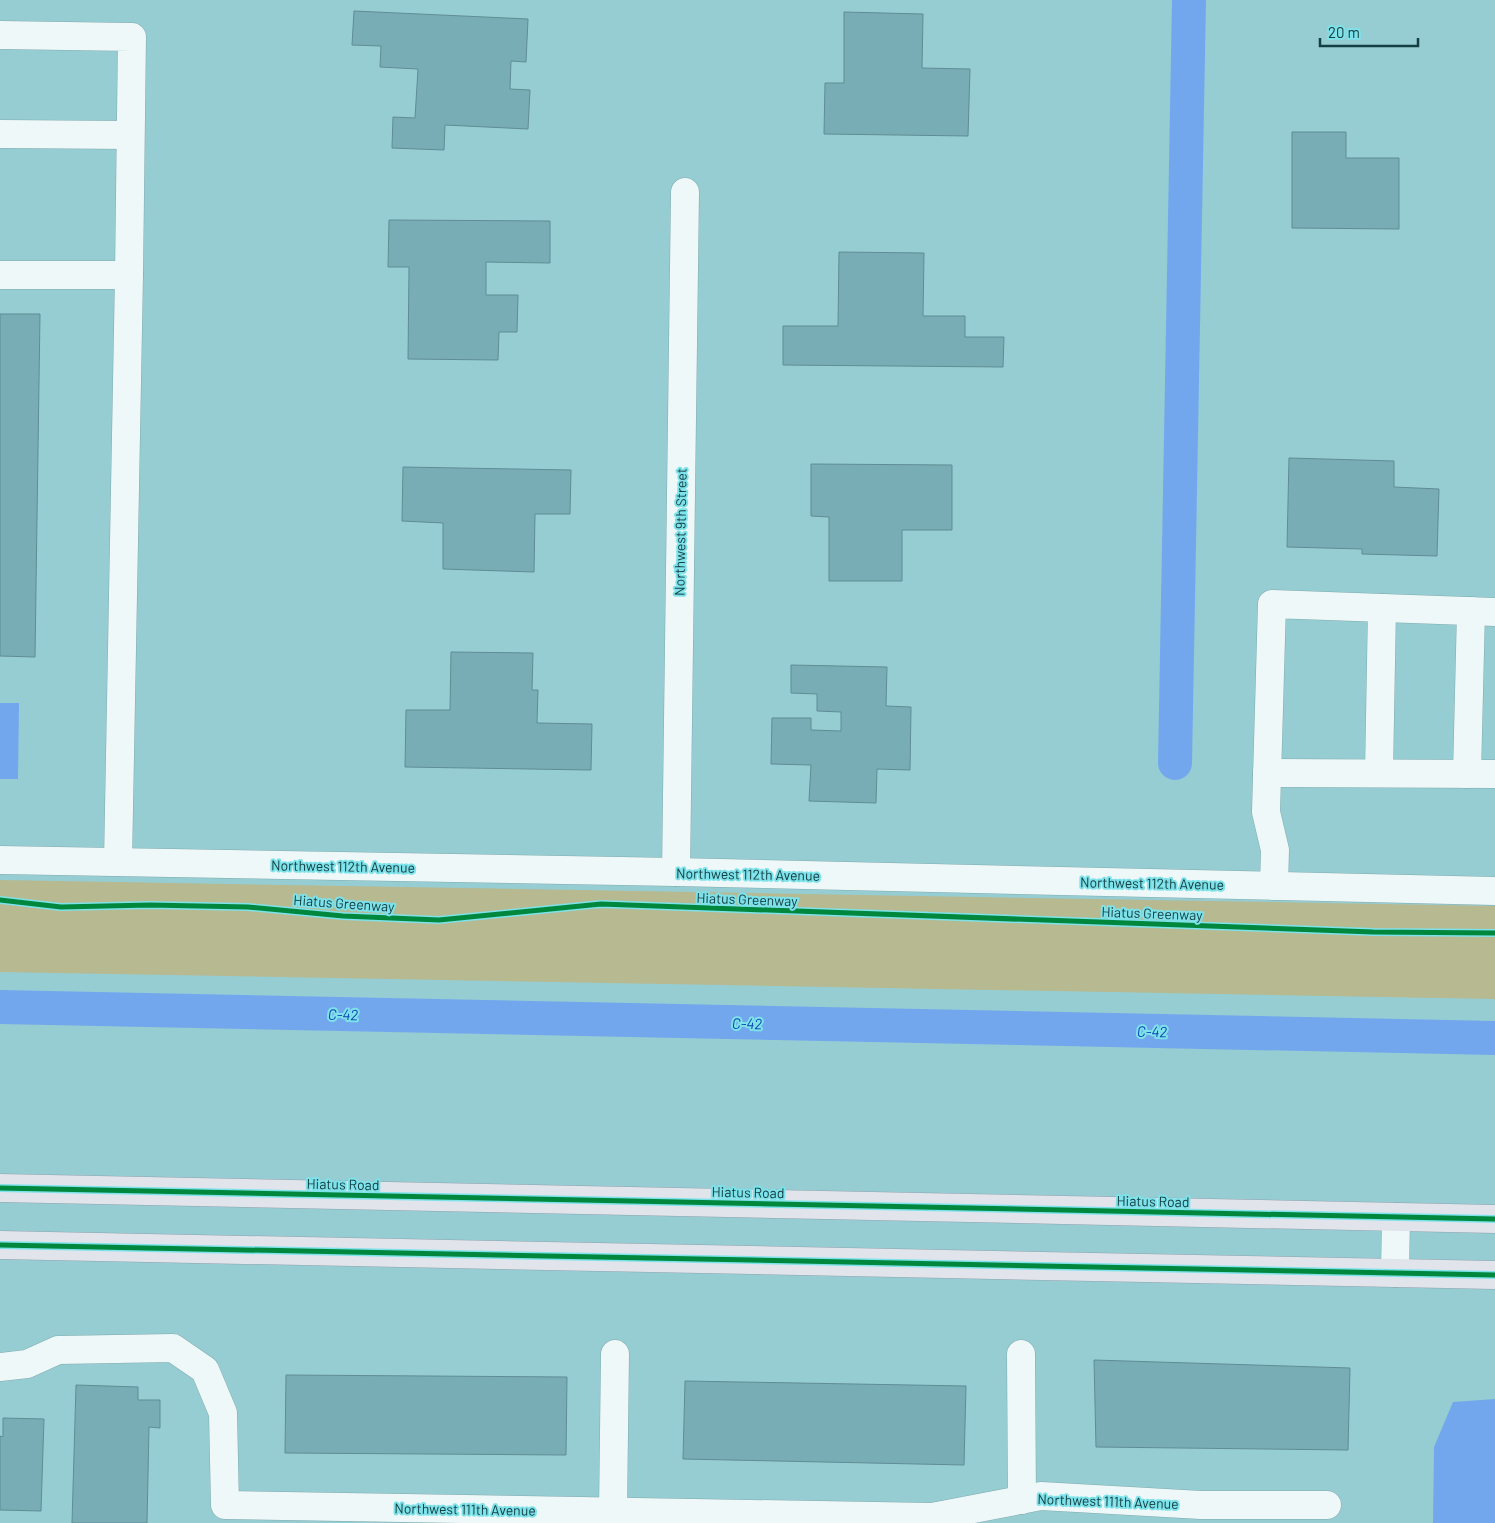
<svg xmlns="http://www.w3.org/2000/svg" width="1495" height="1523" font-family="Barlow,sans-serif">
<rect width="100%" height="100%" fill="#96cdd2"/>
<path fill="#b7b990" d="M 0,880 L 1495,906 L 1495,999 L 0,972 Z"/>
<g fill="#73a7ed">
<path d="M 0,703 L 19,703 L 18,779 L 0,779 Z"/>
<path d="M 1495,1399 L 1495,1523 L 1433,1523 L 1434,1447 L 1453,1402 Z"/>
</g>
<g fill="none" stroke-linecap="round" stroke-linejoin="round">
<g stroke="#73a7ed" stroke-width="34">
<path d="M 1175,763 L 1189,0"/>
<path d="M 0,1007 L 1495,1038"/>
</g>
</g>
<g fill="#79adb6" stroke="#5f8d94">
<path d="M 354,11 L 528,19 L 526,62 L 511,61 L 510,89 L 530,90 L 528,129 L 445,125 L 444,150 L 392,148 L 393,117 L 415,118 L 418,69 L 380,67 L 381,46 L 352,45 Z"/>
<path d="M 844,12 L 923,14 L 922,68 L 970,69 L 968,136 L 824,134 L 825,83 L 844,83 Z"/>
<path d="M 1292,132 L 1346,132 L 1346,158 L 1399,158 L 1399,229 L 1292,228 Z"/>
<path d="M 389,220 L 550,221 L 550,263 L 486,262 L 486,295 L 518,295 L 517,332 L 499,332 L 498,360 L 408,359 L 409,267 L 388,267 Z"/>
<path d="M 839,252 L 924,253 L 923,316 L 965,316 L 965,337 L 1004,337 L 1003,367 L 783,365 L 783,326 L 838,326 Z"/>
<path d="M 0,314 L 40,314 L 35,657 L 0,656 Z"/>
<path d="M 1289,458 L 1394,461 L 1394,487 L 1439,489 L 1437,556 L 1362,554 L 1362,549 L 1287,547 Z"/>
<path d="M 811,464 L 952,465 L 952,530 L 902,530 L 902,581 L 829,581 L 829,517 L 811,516 Z"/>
<path d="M 403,467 L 571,470 L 570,514 L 535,514 L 534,572 L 443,569 L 443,523 L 402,521 Z"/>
<path d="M 451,652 L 533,653 L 532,690 L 538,690 L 537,723 L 592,724 L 591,770 L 405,767 L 406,710 L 450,710 Z"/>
<path d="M 791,665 L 887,667 L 886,706 L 911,707 L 910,770 L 877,769 L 876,803 L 809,801 L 811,765 L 771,764 L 772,718 L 811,718 L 811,730 L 841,731 L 841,712 L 817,711 L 817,694 L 791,693 Z"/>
<path d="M 1094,1360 L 1350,1368 L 1348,1450 L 1096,1447 Z"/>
<path d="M 286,1375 L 567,1377 L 566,1455 L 285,1453 Z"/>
<path d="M 685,1381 L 966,1386 L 964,1465 L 683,1459 Z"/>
<path d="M 76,1385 L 138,1387 L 138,1400 L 160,1400 L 160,1428 L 149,1427 L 147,1523 L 72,1523 Z"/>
<path d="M 3,1418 L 44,1419 L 41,1511 L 0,1510 L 0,1436 L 3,1437 Z"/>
</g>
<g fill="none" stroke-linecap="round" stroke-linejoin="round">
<defs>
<g id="minor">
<path d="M 0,35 L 132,37 L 129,275"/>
<path d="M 0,134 L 130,135"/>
<path d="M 0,275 L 129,275 L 118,862"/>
<path d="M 1267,773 L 1495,774"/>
<path d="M 1379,773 L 1382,608"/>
<path d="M 1467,774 L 1471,611"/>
<path d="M 0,860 L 676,872 L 1495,891"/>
<path d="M 676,872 L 685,192"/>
<path d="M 1274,886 L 1275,850 L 1266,812 L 1272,604 L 1495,612"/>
<path d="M 1395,1273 L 1396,1217"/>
<path d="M 1021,1354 L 1022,1500"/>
<path d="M 0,1367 L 27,1364 L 58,1350 L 173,1348 L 205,1370 L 223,1413 L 225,1505 L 932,1517 L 1041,1496 L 1201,1505 L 1327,1505"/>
<path d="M 613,1512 L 615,1354"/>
</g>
<g id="major">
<path d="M 0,1188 L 1495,1219"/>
<path d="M 0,1245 L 1495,1275"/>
</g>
</defs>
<use href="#minor" stroke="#7fabaf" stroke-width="29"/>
<use href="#major" stroke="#8fa2ae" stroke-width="29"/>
<use href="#minor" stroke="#eff8f8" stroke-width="28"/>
<use href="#major" stroke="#e1e4eb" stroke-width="28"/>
<defs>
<g id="cycleway">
<path d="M 0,900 L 61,907 L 150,905 L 248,907 L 343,916 L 439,920 L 601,904 L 1373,932 L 1495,933"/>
<path d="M 0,1188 L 1495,1219"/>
<path d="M 0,1245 L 1495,1275"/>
</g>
</defs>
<use href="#cycleway" stroke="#7ee2ea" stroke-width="8"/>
<use href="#cycleway" stroke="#00873e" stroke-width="5"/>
</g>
<g text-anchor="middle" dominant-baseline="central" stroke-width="4" stroke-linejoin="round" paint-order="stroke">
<g font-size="14" fill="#144043" stroke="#7ee2ea">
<text transform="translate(680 532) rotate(-89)">Northwest 9th Street</text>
<text transform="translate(343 866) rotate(1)">Northwest 112th Avenue</text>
<text transform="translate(748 874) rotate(1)">Northwest 112th Avenue</text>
<text transform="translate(1152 883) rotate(1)">Northwest 112th Avenue</text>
<text transform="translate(747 899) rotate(2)">Hiatus Greenway</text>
<text transform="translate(344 903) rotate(4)">Hiatus Greenway</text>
<text transform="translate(1152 913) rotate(2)">Hiatus Greenway</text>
<text transform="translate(343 1184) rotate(1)">Hiatus Road</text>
<text transform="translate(748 1192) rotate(1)">Hiatus Road</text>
<text transform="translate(1153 1201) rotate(1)">Hiatus Road</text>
<text transform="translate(1108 1501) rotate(2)">Northwest 111th Avenue</text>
<text transform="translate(465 1509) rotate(1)">Northwest 111th Avenue</text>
</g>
<g font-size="15" font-style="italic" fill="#0f46b5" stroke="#7ee2ea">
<text transform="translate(343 1014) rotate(1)">C-42</text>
<text transform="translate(747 1023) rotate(1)">C-42</text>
<text transform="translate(1152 1031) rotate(1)">C-42</text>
</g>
</g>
<path d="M1320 38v8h98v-8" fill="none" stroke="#144043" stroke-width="2.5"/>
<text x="1328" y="38" font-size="15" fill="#144043" stroke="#7ee2ea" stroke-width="4" paint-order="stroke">20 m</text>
</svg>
